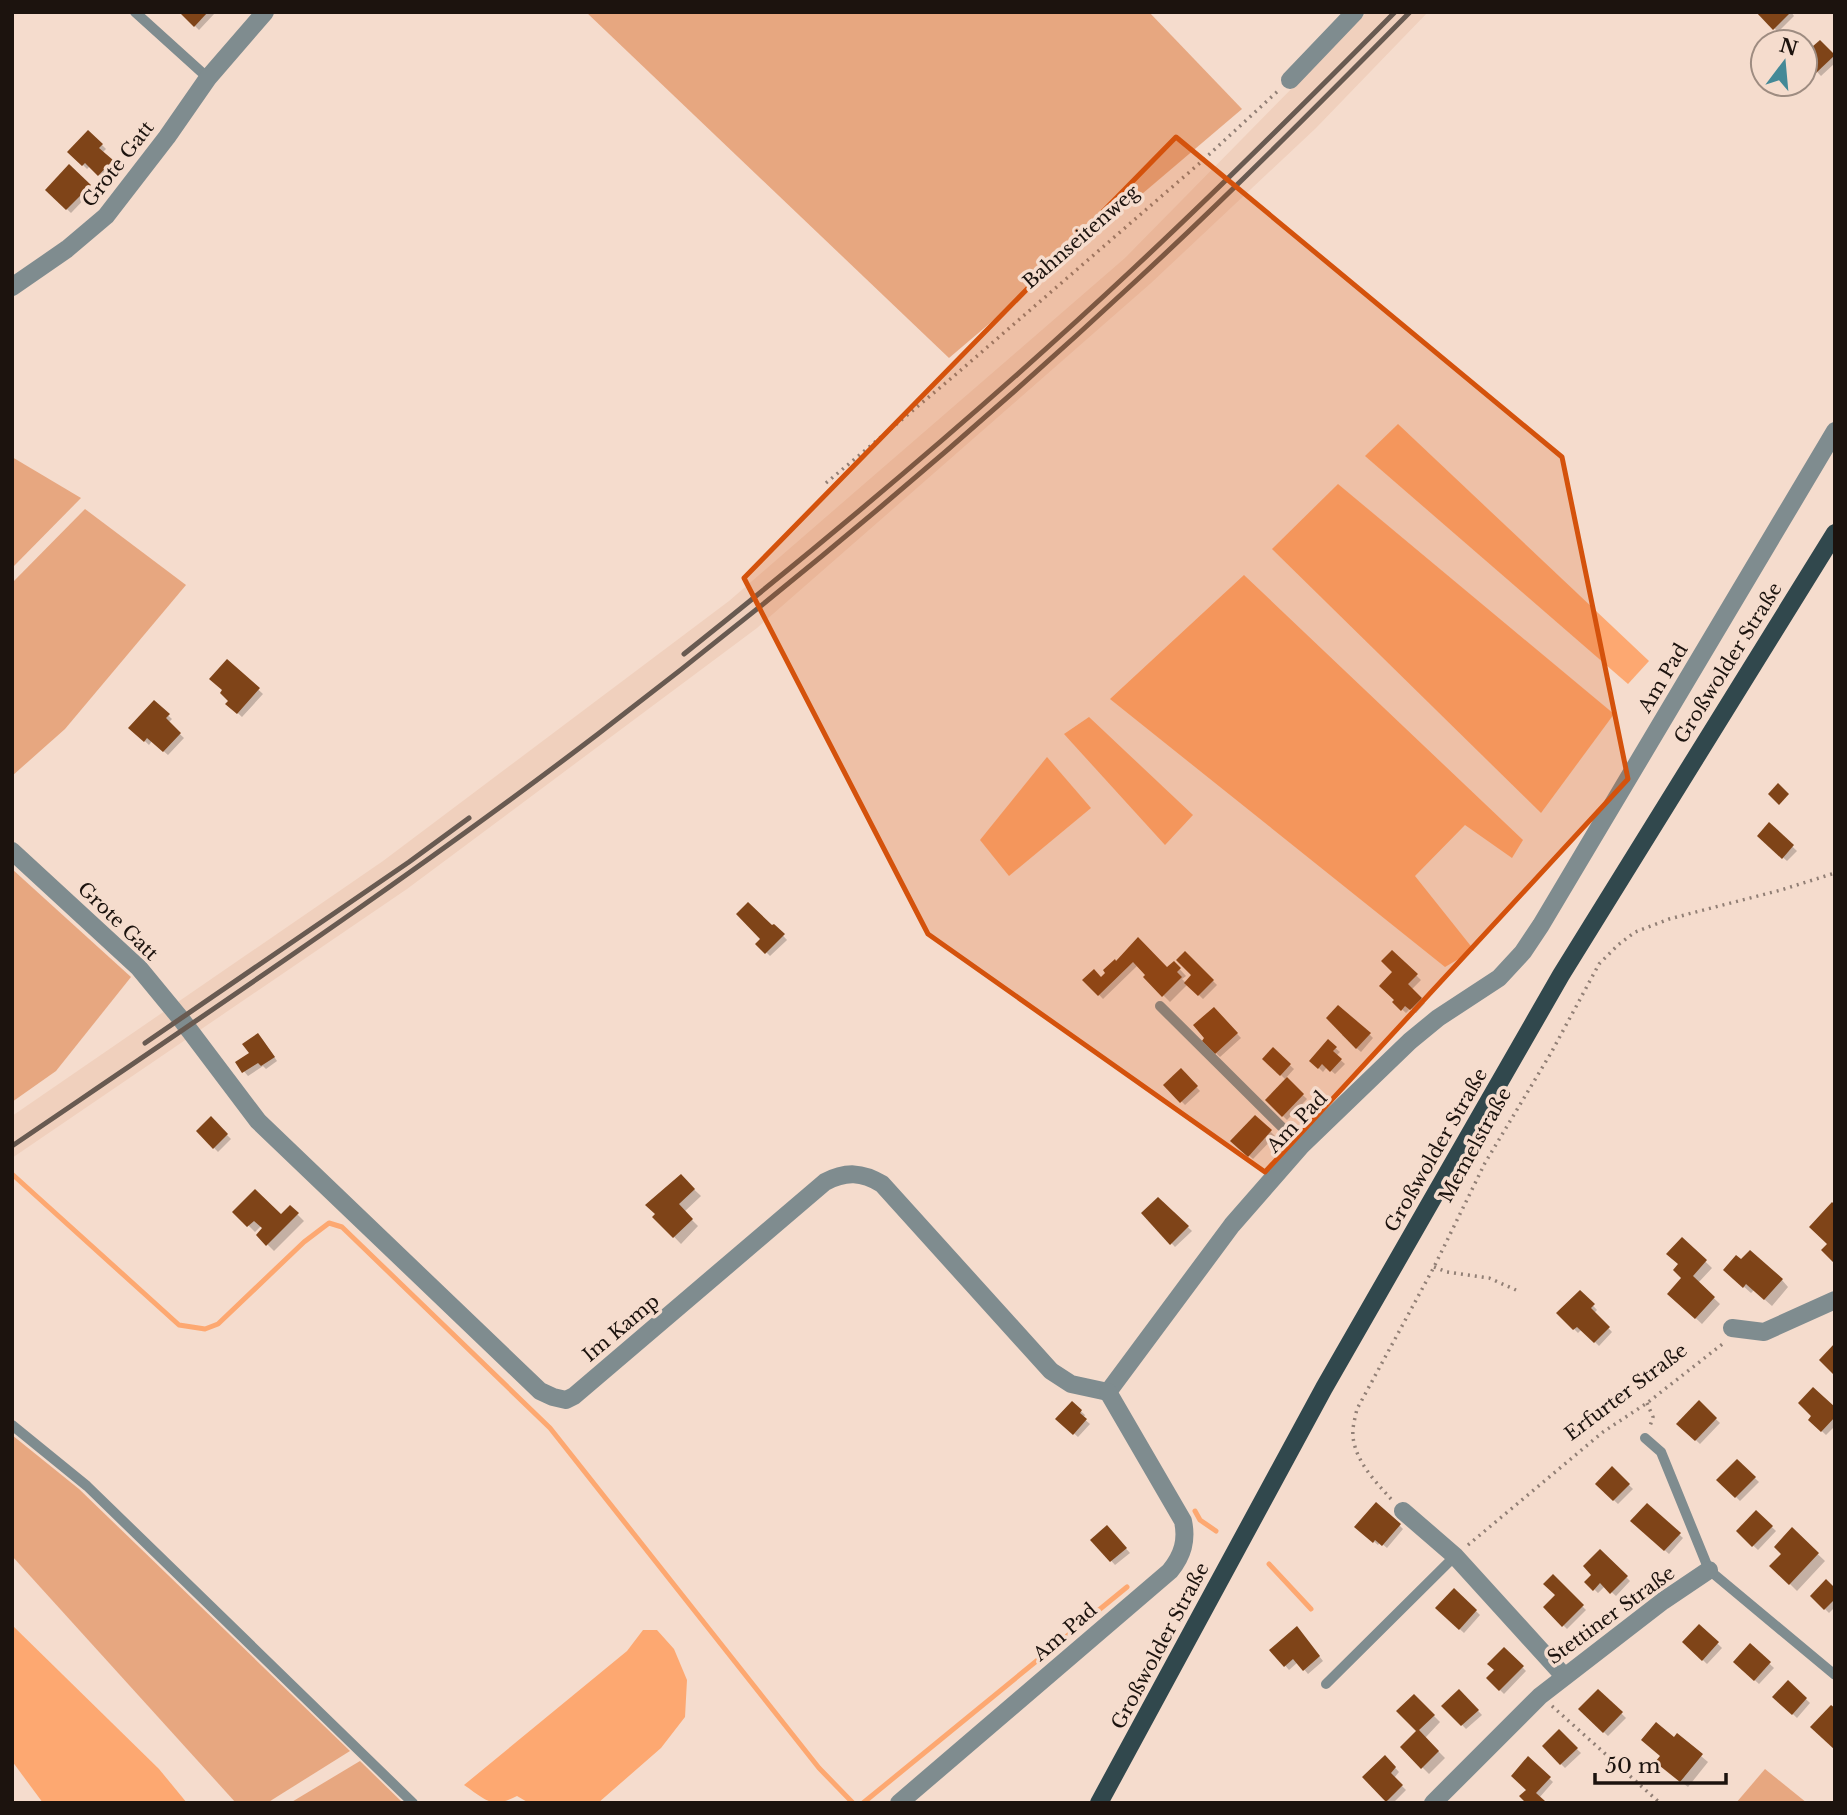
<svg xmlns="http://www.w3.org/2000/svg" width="1847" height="1815" font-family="'Libre Baskerville',serif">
<rect width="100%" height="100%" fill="#f5dccd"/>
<path fill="#f0d0bd" d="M 1367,12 L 1428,12 L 1316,128 L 1151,283 L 757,628 L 407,889 L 12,1158 L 12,1116 L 383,861 L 729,601 L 1125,258 Z"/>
<g fill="#e7a780">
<path d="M 586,12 L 1149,12 L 1242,109 L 949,358 Z"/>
<path d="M 12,457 L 81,498 L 12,568 Z"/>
<path d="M 85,509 L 186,585 L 65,729 L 12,776 L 12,583 Z"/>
<path d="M 12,869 L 131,977 L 56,1071 L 12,1102 Z"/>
<path d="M 12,1435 L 79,1489 L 350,1751 L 267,1803 L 236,1803 L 12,1556 Z"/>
<path d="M 360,1761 L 403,1803 L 290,1803 Z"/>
<path d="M 1765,1769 L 1807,1803 L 1736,1803 Z"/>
</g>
<g fill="#fda871">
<path d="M 1398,424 L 1649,661 L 1628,684 L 1365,456 Z"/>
<path d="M 1338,484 L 1614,714 L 1541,813 L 1272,549 Z"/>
<path d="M 1244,575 L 1523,840 L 1512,858 L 1465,825 L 1415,876 L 1474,950 L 1445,967 L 1110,699 Z"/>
<path d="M 1089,717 L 1193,815 L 1165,845 L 1064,734 Z"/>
<path d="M 1047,757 L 1091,808 L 1009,876 L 980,840 Z"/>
<path d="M 12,1625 L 159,1769 L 187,1803 L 43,1803 L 12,1761 Z"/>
<path d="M 643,1630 L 657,1630 L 674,1649 L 687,1680 L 685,1717 L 661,1748 L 598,1803 L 529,1803 L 517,1796 C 491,1809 486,1800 464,1785 L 627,1651 Z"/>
</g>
<g fill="#0003">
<path d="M 181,12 L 215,12 L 215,13 L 199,30 Z"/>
<path d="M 1758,12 L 1791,12 L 1794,16 L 1778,32 Z"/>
<path d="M 1820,42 L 1835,57 L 1835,63 L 1821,76 L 1805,59 L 1805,56 Z"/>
<path d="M 89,132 L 106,149 L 102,153 L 115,166 L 103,178 L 90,166 L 87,169 L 70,152 Z"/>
<path d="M 69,167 L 93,190 L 71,213 L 47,190 Z"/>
<path d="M 227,661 L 263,694 L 242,717 L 228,704 L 230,701 Z"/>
<path d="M 154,703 L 172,719 L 168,723 L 184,738 L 168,755 L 152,741 L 149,745 L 131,728 Z"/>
<path d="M 1769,825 L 1797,851 L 1787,861 L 1759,836 Z"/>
<path d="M 774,926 L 787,940 L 770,956 L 758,944 Z"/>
<path d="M 1392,952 L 1421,980 L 1411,990 L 1425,1003 L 1416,1013 L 1411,1008 L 1406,1013 L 1394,1002 Z"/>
<path d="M 1127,953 L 1167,969 L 1174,963 L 1186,976 L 1182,979 L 1186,983 L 1194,975 L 1185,953 L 1217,985 L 1203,999 L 1188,984 L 1170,1002 L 1145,977 L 1148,975 L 1138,965 L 1103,999 L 1085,980 L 1101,979 Z"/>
<path d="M 1214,1009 L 1241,1038 L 1220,1057 L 1204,1041 Z"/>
<path d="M 1369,1034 L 1373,1038 L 1361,1052 L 1342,1035 Z"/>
<path d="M 262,1039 L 277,1061 L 266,1069 L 263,1066 L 248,1076 L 237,1063 L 251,1053 Z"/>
<path d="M 1328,1042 L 1340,1052 L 1336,1056 L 1345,1064 L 1335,1074 L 1327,1067 L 1323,1072 L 1311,1060 Z"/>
<path d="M 1273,1050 L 1294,1069 L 1285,1079 L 1265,1059 Z"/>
<path d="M 1181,1071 L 1200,1091 L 1185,1105 L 1166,1085 Z"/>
<path d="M 1287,1080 L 1307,1099 L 1287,1120 L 1267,1100 Z"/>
<path d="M 1255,1117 L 1275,1136 L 1253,1159 L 1233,1141 Z"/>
<path d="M 211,1119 L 231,1139 L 218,1152 L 198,1131 Z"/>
<path d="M 681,1177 L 701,1196 L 684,1212 L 698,1226 L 681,1244 L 655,1217 Z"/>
<path d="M 1158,1199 L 1192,1231 L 1175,1247 L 1144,1213 Z"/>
<path d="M 290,1207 L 304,1221 L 274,1251 L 258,1235 L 264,1229 L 261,1226 L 255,1232 L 235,1212 L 281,1217 Z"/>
<path d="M 1682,1239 L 1712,1268 L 1698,1283 L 1720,1304 L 1702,1324 L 1670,1294 L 1684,1279 L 1680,1264 Z"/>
<path d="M 1741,1262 L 1782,1280 L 1788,1287 L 1772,1306 L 1754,1290 L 1751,1293 L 1725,1270 Z"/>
<path d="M 1580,1292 L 1597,1310 L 1594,1313 L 1612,1332 L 1599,1346 L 1582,1329 L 1578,1333 L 1558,1313 Z"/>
<path d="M 1072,1403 L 1085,1415 L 1083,1418 L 1090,1424 L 1078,1437 L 1058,1419 Z"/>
<path d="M 1699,1403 L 1720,1423 L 1700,1444 L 1679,1424 Z"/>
<path d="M 1835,1409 L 1835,1426 L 1826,1435 L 1810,1420 L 1814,1416 Z"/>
<path d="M 1737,1461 L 1759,1482 L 1740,1501 L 1719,1480 Z"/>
<path d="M 1612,1469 L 1633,1489 L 1618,1504 L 1597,1484 Z"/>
<path d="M 1647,1505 L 1683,1538 L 1669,1554 L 1633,1521 Z"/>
<path d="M 1756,1512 L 1776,1531 L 1758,1550 L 1738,1531 Z"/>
<path d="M 1399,1525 L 1403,1529 L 1387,1548 L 1380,1542 L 1378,1545 L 1357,1527 Z"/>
<path d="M 1107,1528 L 1130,1553 L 1115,1565 L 1093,1540 Z"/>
<path d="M 1792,1530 L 1825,1561 L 1797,1591 L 1772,1566 L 1784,1554 Z"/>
<path d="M 1600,1551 L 1630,1581 L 1616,1596 L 1605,1586 L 1598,1593 L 1587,1582 L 1594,1575 Z"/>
<path d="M 1553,1577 L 1586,1610 L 1567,1629 L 1545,1607 L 1557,1595 Z"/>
<path d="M 1454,1590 L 1480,1615 L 1464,1633 L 1437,1608 Z"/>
<path d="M 1835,1590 L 1835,1607 L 1829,1613 L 1812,1596 Z"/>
<path d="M 1699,1626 L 1722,1648 L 1707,1664 L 1684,1642 Z"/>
<path d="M 1297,1628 L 1323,1661 L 1308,1674 L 1298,1662 L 1289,1670 L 1272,1650 Z"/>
<path d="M 1750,1646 L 1774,1668 L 1759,1684 L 1735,1662 Z"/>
<path d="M 1504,1649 L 1526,1671 L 1504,1694 L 1488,1678 L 1496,1670 Z"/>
<path d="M 1788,1682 L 1810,1703 L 1797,1718 L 1775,1697 Z"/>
<path d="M 1459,1691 L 1482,1715 L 1466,1729 L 1444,1706 Z"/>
<path d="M 1598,1691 L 1626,1718 L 1608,1736 L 1580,1709 Z"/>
<path d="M 1414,1696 L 1440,1722 L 1425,1738 L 1445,1758 L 1429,1774 L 1402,1747 L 1419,1731 Z"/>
<path d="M 1559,1732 L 1581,1753 L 1565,1768 L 1544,1747 Z"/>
<path d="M 1677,1736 L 1708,1762 L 1688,1787 L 1664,1768 Z"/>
<path d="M 1385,1757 L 1399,1772 L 1394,1778 L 1406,1790 L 1393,1803 L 1390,1803 L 1364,1777 Z"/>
<path d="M 1528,1759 L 1553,1782 L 1539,1798 L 1544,1803 L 1528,1803 Z"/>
</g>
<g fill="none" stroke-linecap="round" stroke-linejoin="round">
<g stroke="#fda871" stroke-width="5">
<path d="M 12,1174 L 179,1325 L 205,1329 L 218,1324 L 304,1242 L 329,1223 L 342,1227 L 550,1428 L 819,1768 L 853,1803"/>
<path d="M 1195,1511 L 1200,1520 L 1216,1531"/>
<path d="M 1269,1564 L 1311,1609"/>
<path d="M 863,1803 L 1127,1587"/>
</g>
</g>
<g fill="#7f4418">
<path d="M 179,12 L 208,12 L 194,27 Z"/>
<path d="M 1756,12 L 1791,12 L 1773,30 Z"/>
<path d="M 1820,40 L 1835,55 L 1816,73 L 1805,62 L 1805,53 Z"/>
<path d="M 88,130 L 103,144 L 99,148 L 113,160 L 98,176 L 85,163 L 82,166 L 67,152 Z"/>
<path d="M 69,164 L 91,185 L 66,210 L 45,190 Z"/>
<path d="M 227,659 L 260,688 L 237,714 L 225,704 L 228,701 L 220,693 L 222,690 L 209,679 Z"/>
<path d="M 154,700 L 170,714 L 166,718 L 181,733 L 163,752 L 147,738 L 144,742 L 128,728 Z"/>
<path d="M 1778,783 L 1789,794 L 1779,805 L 1768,794 Z"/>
<path d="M 1769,822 L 1794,845 L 1782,859 L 1757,836 Z"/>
<path d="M 748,902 L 772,925 L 774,924 L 785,934 L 765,954 L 755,944 L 760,939 L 736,914 Z"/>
<path d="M 1138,937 L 1167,967 L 1174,961 L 1181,968 L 1177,972 L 1182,977 L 1162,997 L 1143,977 L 1145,975 L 1133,962 L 1098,996 L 1082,980 L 1094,969 L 1101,977 L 1105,973 L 1103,970 L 1115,959 L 1116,961 Z"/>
<path d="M 1392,950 L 1418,974 L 1408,984 L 1422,998 L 1410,1010 L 1405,1006 L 1401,1011 L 1392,1002 L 1394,1000 L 1379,986 L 1392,972 L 1381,961 Z"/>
<path d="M 1185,951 L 1214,980 L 1198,996 L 1184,983 L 1191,975 L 1176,960 Z"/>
<path d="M 1338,1005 L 1371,1033 L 1356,1049 L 1326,1018 Z"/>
<path d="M 1214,1007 L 1238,1033 L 1215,1054 L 1202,1041 L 1204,1038 L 1193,1025 Z"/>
<path d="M 258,1033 L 275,1057 L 261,1066 L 258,1063 L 242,1073 L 235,1062 L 249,1053 L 242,1044 Z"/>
<path d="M 1328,1039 L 1337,1047 L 1333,1051 L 1342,1059 L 1330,1072 L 1322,1064 L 1318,1069 L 1309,1061 Z"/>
<path d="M 1273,1047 L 1291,1064 L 1280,1076 L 1262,1059 Z"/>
<path d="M 1181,1068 L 1198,1086 L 1180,1103 L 1163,1085 Z"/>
<path d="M 1287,1077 L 1304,1094 L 1282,1117 L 1265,1100 Z"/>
<path d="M 1255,1115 L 1272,1130 L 1248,1157 L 1230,1141 Z"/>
<path d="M 211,1116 L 228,1134 L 213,1149 L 196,1131 Z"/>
<path d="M 681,1174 L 695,1189 L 679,1204 L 693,1219 L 673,1238 L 652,1217 L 655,1214 L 645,1205 Z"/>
<path d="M 255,1189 L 281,1214 L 290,1205 L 299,1213 L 266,1246 L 256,1235 L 262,1228 L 254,1221 L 247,1227 L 232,1212 Z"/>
<path d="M 1158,1197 L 1189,1226 L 1170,1245 L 1141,1213 Z"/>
<path d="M 1832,1202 L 1835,1205 L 1835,1264 L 1821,1250 L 1827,1244 L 1809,1227 Z"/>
<path d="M 1682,1237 L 1707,1260 L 1693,1276 L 1715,1297 L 1695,1319 L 1667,1294 L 1681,1278 L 1673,1270 L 1678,1264 L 1666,1254 Z"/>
<path d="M 1750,1250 L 1783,1279 L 1764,1300 L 1746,1284 L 1743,1288 L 1723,1270 L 1736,1255 L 1741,1259 Z"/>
<path d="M 1580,1290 L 1595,1304 L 1591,1308 L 1610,1327 L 1594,1343 L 1577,1327 L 1573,1330 L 1556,1313 Z"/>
<path d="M 1835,1343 L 1835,1376 L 1819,1360 Z"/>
<path d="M 1813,1387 L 1835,1407 L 1835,1417 L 1821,1432 L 1808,1420 L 1811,1416 L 1798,1403 Z"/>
<path d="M 1699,1400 L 1717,1418 L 1695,1441 L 1676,1424 Z"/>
<path d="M 1072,1401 L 1082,1410 L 1080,1413 L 1087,1419 L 1073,1435 L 1055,1419 Z"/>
<path d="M 1737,1459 L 1756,1477 L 1735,1498 L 1716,1480 Z"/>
<path d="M 1612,1466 L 1630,1484 L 1613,1501 L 1595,1484 Z"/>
<path d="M 1376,1502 L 1401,1524 L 1382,1546 L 1375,1540 L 1373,1543 L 1354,1527 Z"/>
<path d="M 1647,1503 L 1681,1533 L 1664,1551 L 1630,1521 Z"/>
<path d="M 1756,1510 L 1773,1526 L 1752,1547 L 1736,1531 Z"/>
<path d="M 1107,1525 L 1127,1548 L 1110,1562 L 1090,1540 Z"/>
<path d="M 1792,1527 L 1819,1553 L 1789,1585 L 1769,1566 L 1781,1554 L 1774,1547 Z"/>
<path d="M 1600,1549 L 1628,1576 L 1610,1594 L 1600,1583 L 1593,1591 L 1584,1582 L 1591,1575 L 1583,1566 Z"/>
<path d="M 1553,1574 L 1584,1605 L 1562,1627 L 1543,1607 L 1555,1595 L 1543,1584 Z"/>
<path d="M 1826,1579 L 1835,1588 L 1835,1599 L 1824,1610 L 1810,1596 Z"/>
<path d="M 1454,1588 L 1477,1610 L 1459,1630 L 1435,1608 Z"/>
<path d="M 1699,1624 L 1719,1642 L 1702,1661 L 1682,1642 Z"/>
<path d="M 1297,1626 L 1320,1656 L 1303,1671 L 1293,1659 L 1284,1667 L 1269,1650 Z"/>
<path d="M 1750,1643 L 1771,1662 L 1754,1681 L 1733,1662 Z"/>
<path d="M 1504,1647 L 1524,1666 L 1499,1691 L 1486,1678 L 1494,1670 L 1487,1664 Z"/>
<path d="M 1788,1680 L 1807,1698 L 1792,1715 L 1772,1697 Z"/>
<path d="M 1459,1689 L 1479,1710 L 1461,1726 L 1441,1706 Z"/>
<path d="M 1598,1689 L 1623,1712 L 1603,1733 L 1578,1709 Z"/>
<path d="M 1414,1694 L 1435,1715 L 1419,1730 L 1439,1751 L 1421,1769 L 1400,1747 L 1416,1731 L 1396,1711 Z"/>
<path d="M 1831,1705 L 1835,1708 L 1835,1750 L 1810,1727 Z"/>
<path d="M 1656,1722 L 1674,1737 L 1677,1733 L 1703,1754 L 1680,1782 L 1655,1762 L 1660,1756 L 1641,1740 Z"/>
<path d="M 1559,1729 L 1578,1748 L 1560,1765 L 1542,1746 Z"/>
<path d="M 1385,1755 L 1396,1767 L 1391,1773 L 1403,1785 L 1386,1802 L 1362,1777 Z"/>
<path d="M 1528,1756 L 1551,1777 L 1536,1793 L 1545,1801 L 1544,1803 L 1526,1803 L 1519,1796 L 1526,1790 L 1511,1776 Z"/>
</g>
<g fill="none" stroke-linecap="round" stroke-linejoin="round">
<g stroke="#917f75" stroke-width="3.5" stroke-dasharray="2 5" stroke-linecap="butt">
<path d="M 1834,12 L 1835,13"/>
<path d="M 826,483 L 954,376 L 1201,162 L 1279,90"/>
<path d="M 1434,1267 L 1447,1272 L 1489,1278 L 1516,1290"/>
<path d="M 1647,1403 L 1653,1417 L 1650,1426"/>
<path d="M 1391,1499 C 1375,1481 1356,1462 1353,1437 C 1352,1428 1355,1418 1357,1409 L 1434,1267 L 1485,1163 L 1551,1053 L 1599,964 L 1618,945 L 1635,932 L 1669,919 L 1781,890 L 1835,873"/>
<path d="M 1468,1545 L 1603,1432 L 1647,1403 L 1725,1342"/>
<path d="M 1552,1706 L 1660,1803"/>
</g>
<g stroke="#7f8c8f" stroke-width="10">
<path d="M 135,12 L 208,78"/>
<path d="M 1160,1006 L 1301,1146"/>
<path d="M 12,1425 L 87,1486 L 413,1803"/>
<path d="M 1645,1438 L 1661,1452 L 1709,1570 L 1835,1675"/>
<path d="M 1326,1684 L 1455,1556"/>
</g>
<g stroke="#7f8c8f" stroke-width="18">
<path d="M 1290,80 L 1355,12"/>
<path d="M 12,287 L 67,249 L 106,216 L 167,137 L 208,78 L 265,12"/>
<path d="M 12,851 L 139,968 L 181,1019 L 258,1121 L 540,1391 L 553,1397 L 566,1400 L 574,1396 L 825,1182 C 846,1171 862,1172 882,1184 L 1051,1371 L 1071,1384 L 1108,1392"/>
<path d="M 1732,1328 L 1764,1332 L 1835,1300"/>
<path d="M 1108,1392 L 1232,1225 L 1301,1146 L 1410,1041 L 1438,1018 L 1499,978 L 1523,952 L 1541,925 L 1835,431"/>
<path d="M 1403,1511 L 1455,1556 L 1564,1676"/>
<path d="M 899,1803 L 1170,1571 C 1183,1555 1187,1540 1183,1521 L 1108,1392"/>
<path d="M 1433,1803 L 1540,1696 L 1663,1601 L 1709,1570"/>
</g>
<path stroke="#31484d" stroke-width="18" d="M 1099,1803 L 1324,1388 L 1561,975 L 1835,533"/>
<g stroke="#685a51" stroke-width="5">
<path d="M 684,654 C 838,531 990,403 1134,268 C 1223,185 1309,99 1395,12"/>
<path d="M 145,1043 L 409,862 L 469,818"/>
<path d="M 12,1146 C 209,1012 408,879 598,734 C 785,591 966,439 1138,279 C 1232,192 1321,102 1410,12"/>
</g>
</g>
<path fill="#d4520c" fill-opacity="0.2" stroke="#d4520c" stroke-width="5" stroke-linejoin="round" d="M 1176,137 L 1562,457 L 1628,779 L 1265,1172 L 928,934 L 744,578 Z"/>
<g text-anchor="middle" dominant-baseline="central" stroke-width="7" stroke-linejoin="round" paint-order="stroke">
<g font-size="19" fill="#1c130e" stroke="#f5dccd">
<text transform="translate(118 164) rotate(-52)">Grote Gatt</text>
<text transform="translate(1081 237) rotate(-41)">Bahnseitenweg</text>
<text transform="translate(1728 663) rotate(-58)">Großwolder Straße</text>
<text transform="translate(1663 678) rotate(-59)">Am Pad</text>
<text transform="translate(118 921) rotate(44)">Grote Gatt</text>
<text transform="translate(1297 1122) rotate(-46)">Am Pad</text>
<text transform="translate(1475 1145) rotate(-61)">Memelstraße</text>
<text transform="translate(1436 1150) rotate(-60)">Großwolder Straße</text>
<text transform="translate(621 1328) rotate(-40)">Im Kamp</text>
<text transform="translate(1626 1392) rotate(-37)">Erfurter Straße</text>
<text transform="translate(1611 1615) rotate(-36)">Stettiner Straße</text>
<text transform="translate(1065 1632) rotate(-41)">Am Pad</text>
<text transform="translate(1160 1646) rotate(-62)">Großwolder Straße</text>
</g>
</g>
<rect width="1847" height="1815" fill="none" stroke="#1c130e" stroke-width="28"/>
<g transform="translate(1784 63) rotate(16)"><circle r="33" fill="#f5dccd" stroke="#9e8c81" stroke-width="2"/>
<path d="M0-5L12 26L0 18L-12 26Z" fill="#448997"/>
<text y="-10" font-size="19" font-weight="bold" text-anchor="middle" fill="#1c130e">N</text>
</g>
<path d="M1595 1773v10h131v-10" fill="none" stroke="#1c130e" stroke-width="3.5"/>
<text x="1605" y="1773" font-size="21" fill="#1c130e" stroke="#f5dccd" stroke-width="5" paint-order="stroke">50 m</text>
</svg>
